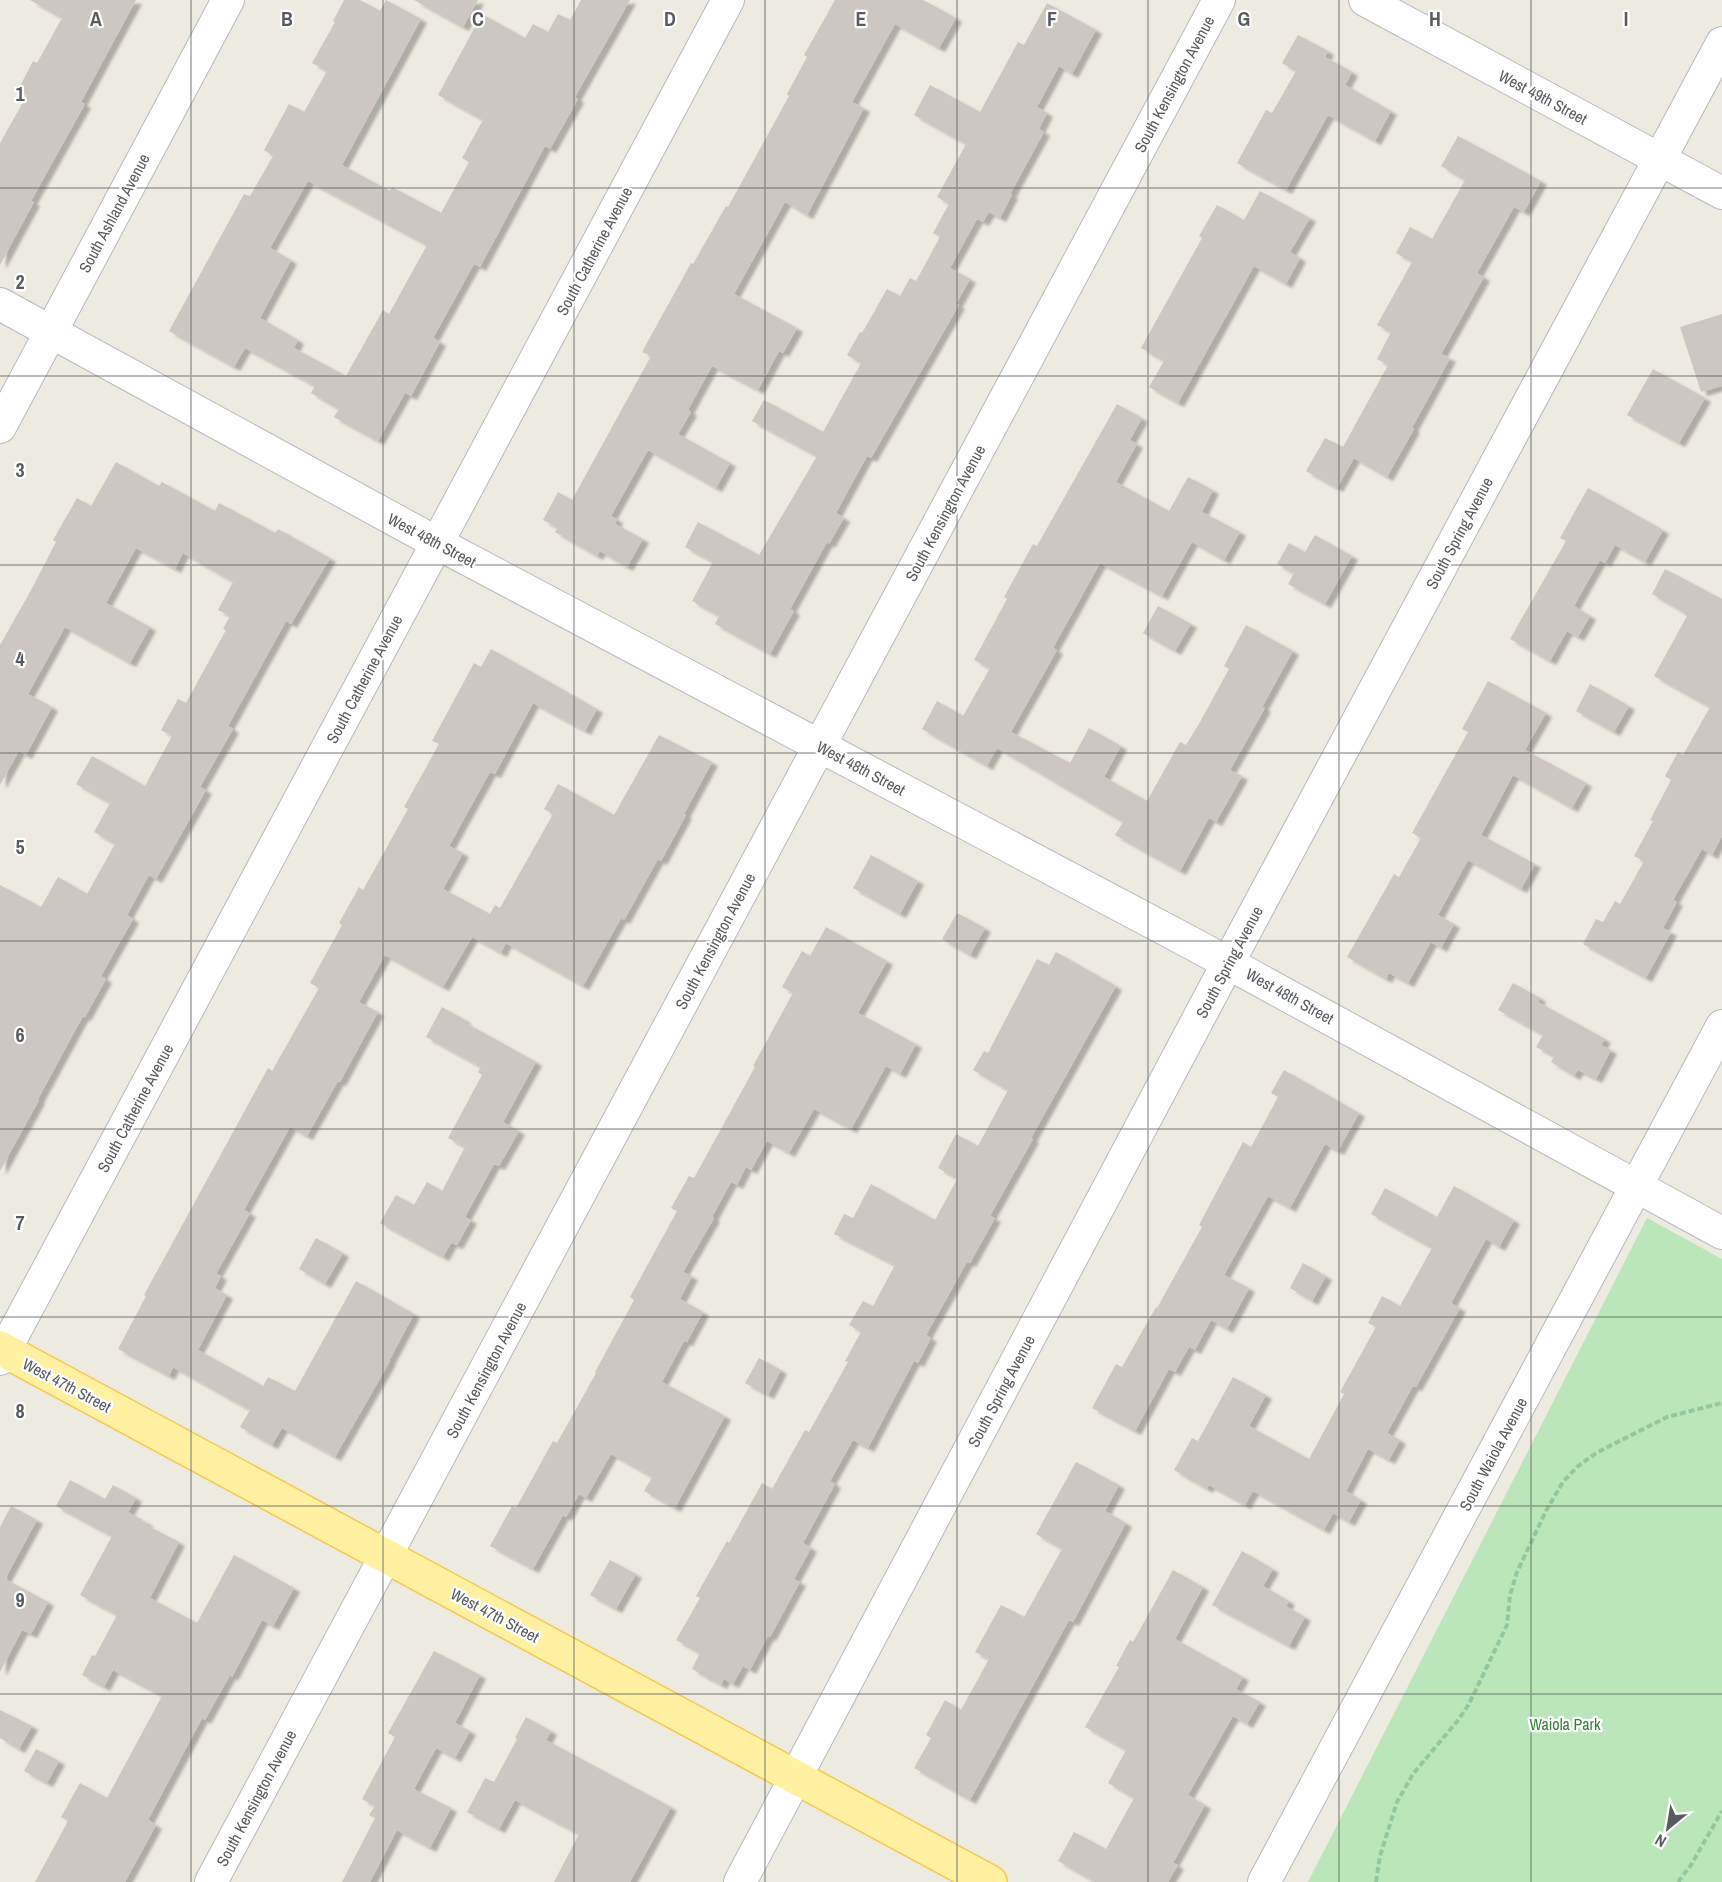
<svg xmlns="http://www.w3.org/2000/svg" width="1722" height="1882" font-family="'Archivo Narrow',sans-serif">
<defs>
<filter id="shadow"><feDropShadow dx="6" dy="4" stdDeviation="1.5" flood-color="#0004"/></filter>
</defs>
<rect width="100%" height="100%" fill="#edeadf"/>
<path fill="#bae6ba" d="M 1647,1218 L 1722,1259 L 1722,1882 L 1308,1882 Z"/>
<g fill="#ccc8c1" fill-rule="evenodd" filter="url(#shadow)">
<path d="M 30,0 L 136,0 L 81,102 L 85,104 L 31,201 L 34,202 L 0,265 L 0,143 L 27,95 L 18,90 L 33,61 L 37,63 L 62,18 Z"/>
<path d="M 344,0 L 360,0 L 380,11 L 386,0 L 421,19 L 342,165 L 390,191 L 392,187 L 441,213 L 469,162 L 462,158 L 483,120 L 438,95 L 482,14 L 525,38 L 533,24 L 548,32 L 558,14 L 570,20 L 581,0 L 630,0 L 575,97 L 578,99 L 550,149 L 545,146 L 480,267 L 474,264 L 433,338 L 440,342 L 411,396 L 405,393 L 378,441 L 334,417 L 339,409 L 311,393 L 315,386 L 245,348 L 234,367 L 169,331 L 244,194 L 250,196 L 273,156 L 264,150 L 289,104 L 304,112 L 327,71 L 312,63 L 335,22 L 333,21 ZM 308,181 L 427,245 L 389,314 L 383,310 L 346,376 L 294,348 L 298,340 L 260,318 L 291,260 L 270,248 Z"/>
<path d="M 414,0 L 478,0 L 463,27 Z"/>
<path d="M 835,0 L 923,0 L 956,18 L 939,48 L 895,24 L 852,102 L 864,108 L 807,215 L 785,202 L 734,294 L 797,328 L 783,353 L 779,351 L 758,390 L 712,366 L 688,410 L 691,412 L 678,434 L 730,463 L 716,488 L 648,450 L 611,516 L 617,519 L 615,524 L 643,539 L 627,567 L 600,551 L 597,556 L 555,532 L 558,528 L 543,520 L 558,492 L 572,500 L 651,356 L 642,352 L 691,263 L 693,264 L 726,206 L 728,207 L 789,96 L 787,94 L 807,57 L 804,55 Z"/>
<path d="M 1047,3 L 1096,30 L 1072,74 L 1059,66 L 1037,107 L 1047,113 L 1039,129 L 1044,132 L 1010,194 L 1012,195 L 1000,218 L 989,212 L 983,222 L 977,219 L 950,268 L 970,279 L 956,304 L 959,305 L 871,458 L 867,456 L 836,513 L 844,518 L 829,544 L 827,542 L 790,609 L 794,611 L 770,654 L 715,624 L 719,616 L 692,601 L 713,562 L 685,547 L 698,522 L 759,555 L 817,456 L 752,421 L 764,400 L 823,432 L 861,363 L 847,355 L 860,332 L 862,333 L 887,289 L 900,296 L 910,278 L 916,281 L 940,237 L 933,233 L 949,204 L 937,197 L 966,144 L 914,115 L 930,85 L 980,112 L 1018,42 L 1024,45 Z"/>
<path d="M 1298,35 L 1328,51 L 1325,57 L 1352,72 L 1345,85 L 1391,111 L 1375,141 L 1328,115 L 1286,190 L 1237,163 L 1266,110 L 1272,113 L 1296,71 L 1282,63 Z"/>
<path d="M 1458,136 L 1541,181 L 1524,212 L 1514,207 L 1477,273 L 1484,277 L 1441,354 L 1450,358 L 1412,428 L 1414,429 L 1387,477 L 1354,458 L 1337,488 L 1306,471 L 1325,438 L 1343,447 L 1388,365 L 1377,359 L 1391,332 L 1377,325 L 1412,262 L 1396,253 L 1410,227 L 1432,239 L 1465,180 L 1441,166 Z"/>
<path d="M 1260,191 L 1310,218 L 1290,252 L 1300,258 L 1286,284 L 1254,266 L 1178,403 L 1149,387 L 1164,361 L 1141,348 L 1202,238 L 1199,236 L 1217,205 L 1244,220 Z"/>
<path d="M 1722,314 L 1722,386 L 1701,392 L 1680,327 Z"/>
<path d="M 1653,369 L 1705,398 L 1679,443 L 1627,415 Z"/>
<path d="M 1117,404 L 1142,418 L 1130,440 L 1137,444 L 1116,482 L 1169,511 L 1188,477 L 1213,490 L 1202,512 L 1240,532 L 1224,560 L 1192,542 L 1162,596 L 1100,563 L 1053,648 L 1057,650 L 1011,732 L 1070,763 L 1089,728 L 1121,746 L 1104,777 L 1147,801 L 1180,742 L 1186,745 L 1200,722 L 1229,669 L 1224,666 L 1246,625 L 1293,651 L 1262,707 L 1265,708 L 1230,770 L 1242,776 L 1216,822 L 1209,818 L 1180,871 L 1115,835 L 1123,822 L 997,748 L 987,766 L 922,729 L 937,701 L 963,716 L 990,668 L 974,660 L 1007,599 L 1004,597 L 1033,544 L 1037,546 Z"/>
<path d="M 116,462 L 159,486 L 162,482 L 215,511 L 219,503 L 275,533 L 278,529 L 330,558 L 291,624 L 286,621 L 228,726 L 233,729 L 200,787 L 206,790 L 156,879 L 149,875 L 127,915 L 133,919 L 101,976 L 106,979 L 85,1017 L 83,1016 L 38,1099 L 39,1100 L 0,1171 L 0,885 L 41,907 L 58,877 L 87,894 L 115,844 L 94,832 L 110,803 L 76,784 L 92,756 L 145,786 L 172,736 L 161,730 L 178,699 L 186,703 L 226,630 L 223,629 L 230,616 L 218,610 L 233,582 L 183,553 L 175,569 L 136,548 L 106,603 L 150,627 L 130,663 L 65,627 L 28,694 L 52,707 L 26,755 L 19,751 L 0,785 L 0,645 L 30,592 L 56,542 L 53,540 L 77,498 L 91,506 Z"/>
<path d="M 1588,488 L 1663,530 L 1645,562 L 1615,545 L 1605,563 L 1600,560 L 1574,606 L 1590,616 L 1578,637 L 1567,631 L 1550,661 L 1510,639 L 1566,541 L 1560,538 Z"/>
<path d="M 1315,535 L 1352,556 L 1325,604 L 1288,584 L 1294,573 L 1277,564 L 1289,543 L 1305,552 Z"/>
<path d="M 1665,569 L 1722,599 L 1722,836 L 1712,855 L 1702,849 L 1673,900 L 1677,902 L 1663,928 L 1671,932 L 1646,978 L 1583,944 L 1596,919 L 1603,922 L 1615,901 L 1620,904 L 1644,861 L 1634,856 L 1653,821 L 1650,820 L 1671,780 L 1665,776 L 1678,752 L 1683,755 L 1710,707 L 1654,676 L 1687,616 L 1685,614 L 1685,613 L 1652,594 Z"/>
<path d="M 1158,606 L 1191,624 L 1175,651 L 1143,633 Z"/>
<path d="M 491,649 L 597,709 L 585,731 L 533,703 L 495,774 L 490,772 L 449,846 L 463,853 L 443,889 L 490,914 L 495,905 L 500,908 L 553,814 L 544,809 L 558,784 L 614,815 L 659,735 L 712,762 L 684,814 L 686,815 L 661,861 L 658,859 L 624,920 L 621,918 L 583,986 L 506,943 L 501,953 L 472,937 L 443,987 L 385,955 L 359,1002 L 378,1012 L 340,1082 L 338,1081 L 307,1136 L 290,1127 L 244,1210 L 250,1213 L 216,1274 L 221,1276 L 215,1288 L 227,1295 L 198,1350 L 263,1386 L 268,1377 L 295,1391 L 356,1281 L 414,1314 L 389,1361 L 390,1361 L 335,1457 L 282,1428 L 272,1445 L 240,1427 L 250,1410 L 173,1367 L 169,1376 L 118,1349 L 146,1296 L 144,1295 L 268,1068 L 272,1071 L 319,988 L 310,983 L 342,925 L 339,923 L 359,887 L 363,890 L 408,809 L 404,807 L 439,744 L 432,741 L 474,663 L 481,667 Z"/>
<path d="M 1488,681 L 1546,713 L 1525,750 L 1586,783 L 1572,808 L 1513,775 L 1481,835 L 1535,864 L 1521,889 L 1468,860 L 1438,915 L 1454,924 L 1441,948 L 1431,942 L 1408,983 L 1389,973 L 1386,979 L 1347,957 L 1394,874 L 1399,877 L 1421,838 L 1412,833 L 1468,732 L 1462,729 Z"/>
<path d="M 1590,684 L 1629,706 L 1614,732 L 1576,711 Z"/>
<path d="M 871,855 L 918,881 L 900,914 L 853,888 Z"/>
<path d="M 957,913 L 985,928 L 970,955 L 942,939 Z"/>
<path d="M 826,927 L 887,961 L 858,1013 L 916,1044 L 900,1074 L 886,1066 L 851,1129 L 814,1109 L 789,1153 L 767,1141 L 751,1170 L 746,1167 L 737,1185 L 731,1182 L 712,1217 L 714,1218 L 683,1272 L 692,1276 L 680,1299 L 703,1312 L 687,1342 L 684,1341 L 662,1382 L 725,1416 L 675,1508 L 644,1491 L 652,1477 L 611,1454 L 586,1498 L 579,1494 L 566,1517 L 563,1515 L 533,1569 L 490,1546 L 512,1506 L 516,1508 L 553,1441 L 557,1443 L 596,1373 L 595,1372 L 634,1300 L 630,1297 L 677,1211 L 671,1208 L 689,1176 L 694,1178 L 755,1067 L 753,1066 L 793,993 L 782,987 L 802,951 L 810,956 Z"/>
<path d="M 1056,952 L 1116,986 L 1031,1138 L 1033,1139 L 990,1216 L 995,1218 L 970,1263 L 967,1262 L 926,1335 L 931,1338 L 918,1363 L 914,1361 L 868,1448 L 853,1440 L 830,1481 L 835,1484 L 803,1543 L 811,1548 L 794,1579 L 800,1582 L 770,1637 L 768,1636 L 750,1670 L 743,1666 L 733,1684 L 724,1679 L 721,1685 L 692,1669 L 700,1653 L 676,1640 L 700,1598 L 696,1596 L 727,1541 L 729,1543 L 762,1483 L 772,1489 L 805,1430 L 809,1432 L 848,1362 L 845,1361 L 861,1332 L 849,1325 L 863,1301 L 873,1306 L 895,1265 L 834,1234 L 844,1214 L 853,1218 L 871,1184 L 935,1220 L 957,1179 L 938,1168 L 956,1134 L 978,1146 L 1008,1090 L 973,1070 L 984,1051 L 988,1053 L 1037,959 L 1049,965 Z"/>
<path d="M 1513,983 L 1540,998 L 1538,1002 L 1605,1039 L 1601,1045 L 1611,1050 L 1596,1079 L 1578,1070 L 1574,1076 L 1551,1062 L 1554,1056 L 1536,1047 L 1543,1035 L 1498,1010 Z"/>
<path d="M 442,1007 L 465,1020 L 464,1022 L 536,1062 L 503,1122 L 519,1131 L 499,1166 L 494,1164 L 465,1217 L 471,1220 L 457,1245 L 451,1243 L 443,1257 L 380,1223 L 396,1195 L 414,1205 L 427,1182 L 442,1191 L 465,1147 L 448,1138 L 482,1075 L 478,1072 L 481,1067 L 426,1037 Z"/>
<path d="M 1284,1070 L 1359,1113 L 1338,1151 L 1325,1144 L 1290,1208 L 1268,1196 L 1224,1275 L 1249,1288 L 1227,1329 L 1211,1320 L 1195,1350 L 1189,1347 L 1175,1372 L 1169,1369 L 1135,1431 L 1092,1408 L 1116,1364 L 1122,1367 L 1156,1307 L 1157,1308 L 1202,1227 L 1199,1225 L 1243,1142 L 1251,1147 L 1278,1097 L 1271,1093 Z"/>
<path d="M 1454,1186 L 1514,1220 L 1499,1247 L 1486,1239 L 1451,1303 L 1460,1308 L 1416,1387 L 1413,1386 L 1387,1433 L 1400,1440 L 1389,1460 L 1368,1449 L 1346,1491 L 1361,1500 L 1349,1522 L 1333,1513 L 1324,1530 L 1253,1491 L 1245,1505 L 1209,1485 L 1207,1489 L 1174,1470 L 1192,1438 L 1198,1441 L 1233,1377 L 1266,1395 L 1249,1426 L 1309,1459 L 1344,1394 L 1340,1392 L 1376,1327 L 1368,1323 L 1382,1296 L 1400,1306 L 1432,1248 L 1371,1214 L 1385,1188 L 1437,1217 Z"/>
<path d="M 316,1238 L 343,1253 L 325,1284 L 299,1269 Z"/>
<path d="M 1303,1263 L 1326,1276 L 1312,1301 L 1290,1288 Z"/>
<path d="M 759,1358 L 781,1370 L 768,1395 L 745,1383 Z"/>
<path d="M 1076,1462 L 1119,1485 L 1105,1511 L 1126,1523 L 1073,1622 L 1069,1620 L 970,1800 L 914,1768 L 931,1738 L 926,1735 L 945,1700 L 961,1710 L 989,1659 L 975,1652 L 1001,1605 L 1024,1617 L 1062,1549 L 1036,1534 Z"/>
<path d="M 70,1480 L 105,1499 L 113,1485 L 136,1498 L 128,1512 L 147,1523 L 146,1525 L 179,1542 L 150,1598 L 197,1623 L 234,1555 L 294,1588 L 273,1626 L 262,1620 L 232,1677 L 230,1675 L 205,1720 L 202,1718 L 148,1820 L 156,1825 L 125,1882 L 35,1882 L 68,1821 L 61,1817 L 80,1783 L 107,1798 L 162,1696 L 113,1670 L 104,1687 L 82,1675 L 92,1655 L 95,1656 L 117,1615 L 80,1595 L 112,1536 L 56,1506 Z"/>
<path d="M 11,1506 L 37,1520 L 5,1579 L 48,1602 L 31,1634 L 22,1630 L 0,1672 L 0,1527 Z"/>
<path d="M 1242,1551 L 1273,1569 L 1263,1586 L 1289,1601 L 1286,1606 L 1305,1617 L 1289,1646 L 1212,1605 Z"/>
<path d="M 610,1560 L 636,1574 L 616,1609 L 590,1595 Z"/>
<path d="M 1173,1570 L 1203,1587 L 1175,1639 L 1243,1677 L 1236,1689 L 1260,1702 L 1247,1724 L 1233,1716 L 1188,1795 L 1205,1805 L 1173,1863 L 1178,1865 L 1168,1882 L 1095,1882 L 1058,1861 L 1074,1832 L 1106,1849 L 1134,1798 L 1108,1783 L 1126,1750 L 1085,1727 L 1119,1667 L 1116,1666 L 1130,1640 L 1133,1642 Z"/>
<path d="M 434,1651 L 480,1675 L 455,1723 L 470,1731 L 455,1758 L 436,1748 L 414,1789 L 451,1808 L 430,1848 L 397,1830 L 370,1882 L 342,1882 L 375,1818 L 369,1815 L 375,1806 L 362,1799 L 395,1737 L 388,1733 Z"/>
<path d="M 0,1710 L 32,1726 L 19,1749 L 0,1738 Z"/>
<path d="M 526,1717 L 551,1731 L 546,1740 L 671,1807 L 630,1882 L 554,1882 L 579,1834 L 515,1800 L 499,1829 L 467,1812 L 485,1778 L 494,1782 L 517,1739 L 515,1738 Z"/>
<path d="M 36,1749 L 59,1761 L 47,1783 L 24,1771 Z"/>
</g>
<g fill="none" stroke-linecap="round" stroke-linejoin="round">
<defs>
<g id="minor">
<path d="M 1365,0 L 1722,193"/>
<path d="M 0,304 L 437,543 L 1195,945 L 1722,1233"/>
<path d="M 0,427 L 228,0"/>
<path d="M 0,1359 L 728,0"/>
<path d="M 211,1882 L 1219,0"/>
<path d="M 740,1882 L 1228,963 L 1722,43"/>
<path d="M 1264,1882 L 1722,1026"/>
</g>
<path id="major" d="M 0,1348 L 990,1882"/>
</defs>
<use href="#minor" stroke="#b8babf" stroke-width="34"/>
<use href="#major" stroke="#f7c74e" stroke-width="36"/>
<g stroke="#93c7a2" stroke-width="4" stroke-dasharray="6 3" stroke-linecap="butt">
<path d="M 1376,1882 L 1380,1856 L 1397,1802 L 1413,1774 L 1459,1719 L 1469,1704 L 1507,1625 L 1510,1595 L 1517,1572 L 1546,1511 L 1563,1482 L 1577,1467 L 1596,1453 L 1667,1417 L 1722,1403"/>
<path d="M 1678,1882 L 1691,1865 L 1722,1811"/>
</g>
<use href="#minor" stroke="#fff" stroke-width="32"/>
<use href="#major" stroke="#fff0a2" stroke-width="33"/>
</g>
<path fill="none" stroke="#585c61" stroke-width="1.5" stroke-opacity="0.55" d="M 191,0 L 191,1882M 383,0 L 383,1882M 574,0 L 574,1882M 765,0 L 765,1882M 957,0 L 957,1882M 1148,0 L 1148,1882M 1339,0 L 1339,1882M 1531,0 L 1531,1882M 0,188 L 1722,188M 0,376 L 1722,376M 0,565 L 1722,565M 0,753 L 1722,753M 0,941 L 1722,941M 0,1129 L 1722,1129M 0,1317 L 1722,1317M 0,1506 L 1722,1506M 0,1694 L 1722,1694"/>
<g text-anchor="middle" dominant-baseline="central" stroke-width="4.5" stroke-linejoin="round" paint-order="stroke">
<g font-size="16" fill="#585c61" stroke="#fff">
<text transform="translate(1174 84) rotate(-62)">South Kensington Avenue</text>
<text transform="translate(1543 97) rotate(28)">West 49th Street</text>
<text transform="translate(114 213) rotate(-62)">South Ashland Avenue</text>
<text transform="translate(594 251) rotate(-62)">South Catherine Avenue</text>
<text transform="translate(945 513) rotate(-62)">South Kensington Avenue</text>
<text transform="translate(1459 533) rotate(-62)">South Spring Avenue</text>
<text transform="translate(432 540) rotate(28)">West 48th Street</text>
<text transform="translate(364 679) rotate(-62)">South Catherine Avenue</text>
<text transform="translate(861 768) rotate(28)">West 48th Street</text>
<text transform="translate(715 941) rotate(-62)">South Kensington Avenue</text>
<text transform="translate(1229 962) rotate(-62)">South Spring Avenue</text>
<text transform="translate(1290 996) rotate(29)">West 48th Street</text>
<text transform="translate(135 1108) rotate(-62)">South Catherine Avenue</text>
<text transform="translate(486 1370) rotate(-62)">South Kensington Avenue</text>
<text transform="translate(67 1385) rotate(28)">West 47th Street</text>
<text transform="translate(1001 1391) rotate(-62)">South Spring Avenue</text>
<text transform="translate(1493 1454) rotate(-62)">South Waiola Avenue</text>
<text transform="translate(495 1615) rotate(28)">West 47th Street</text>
<text transform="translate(256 1798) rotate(-62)">South Kensington Avenue</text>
</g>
<g font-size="16" fill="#2f8233" stroke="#fff">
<text x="1565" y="1724">Waiola Park</text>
</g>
</g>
<g font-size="20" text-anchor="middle" font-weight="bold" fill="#585c61" stroke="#fff" stroke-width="4.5" stroke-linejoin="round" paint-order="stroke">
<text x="96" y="26">A</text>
<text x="287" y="26">B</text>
<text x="478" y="26">C</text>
<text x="670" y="26">D</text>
<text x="861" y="26">E</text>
<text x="1052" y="26">F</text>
<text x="1244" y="26">G</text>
<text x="1435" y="26">H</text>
<text x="1626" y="26">I</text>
<text x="20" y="101">1</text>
<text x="20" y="289">2</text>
<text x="20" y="477">3</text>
<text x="20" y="666">4</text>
<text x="20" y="854">5</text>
<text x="20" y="1042">6</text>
<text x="20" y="1230">7</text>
<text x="20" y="1418">8</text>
<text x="20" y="1607">9</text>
</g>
<g transform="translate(1668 1828) rotate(210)" stroke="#ffffff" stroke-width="4.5" paint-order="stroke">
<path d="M0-4.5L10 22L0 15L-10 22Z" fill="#585c61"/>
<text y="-9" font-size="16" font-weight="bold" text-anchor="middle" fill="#585c61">N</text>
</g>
</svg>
